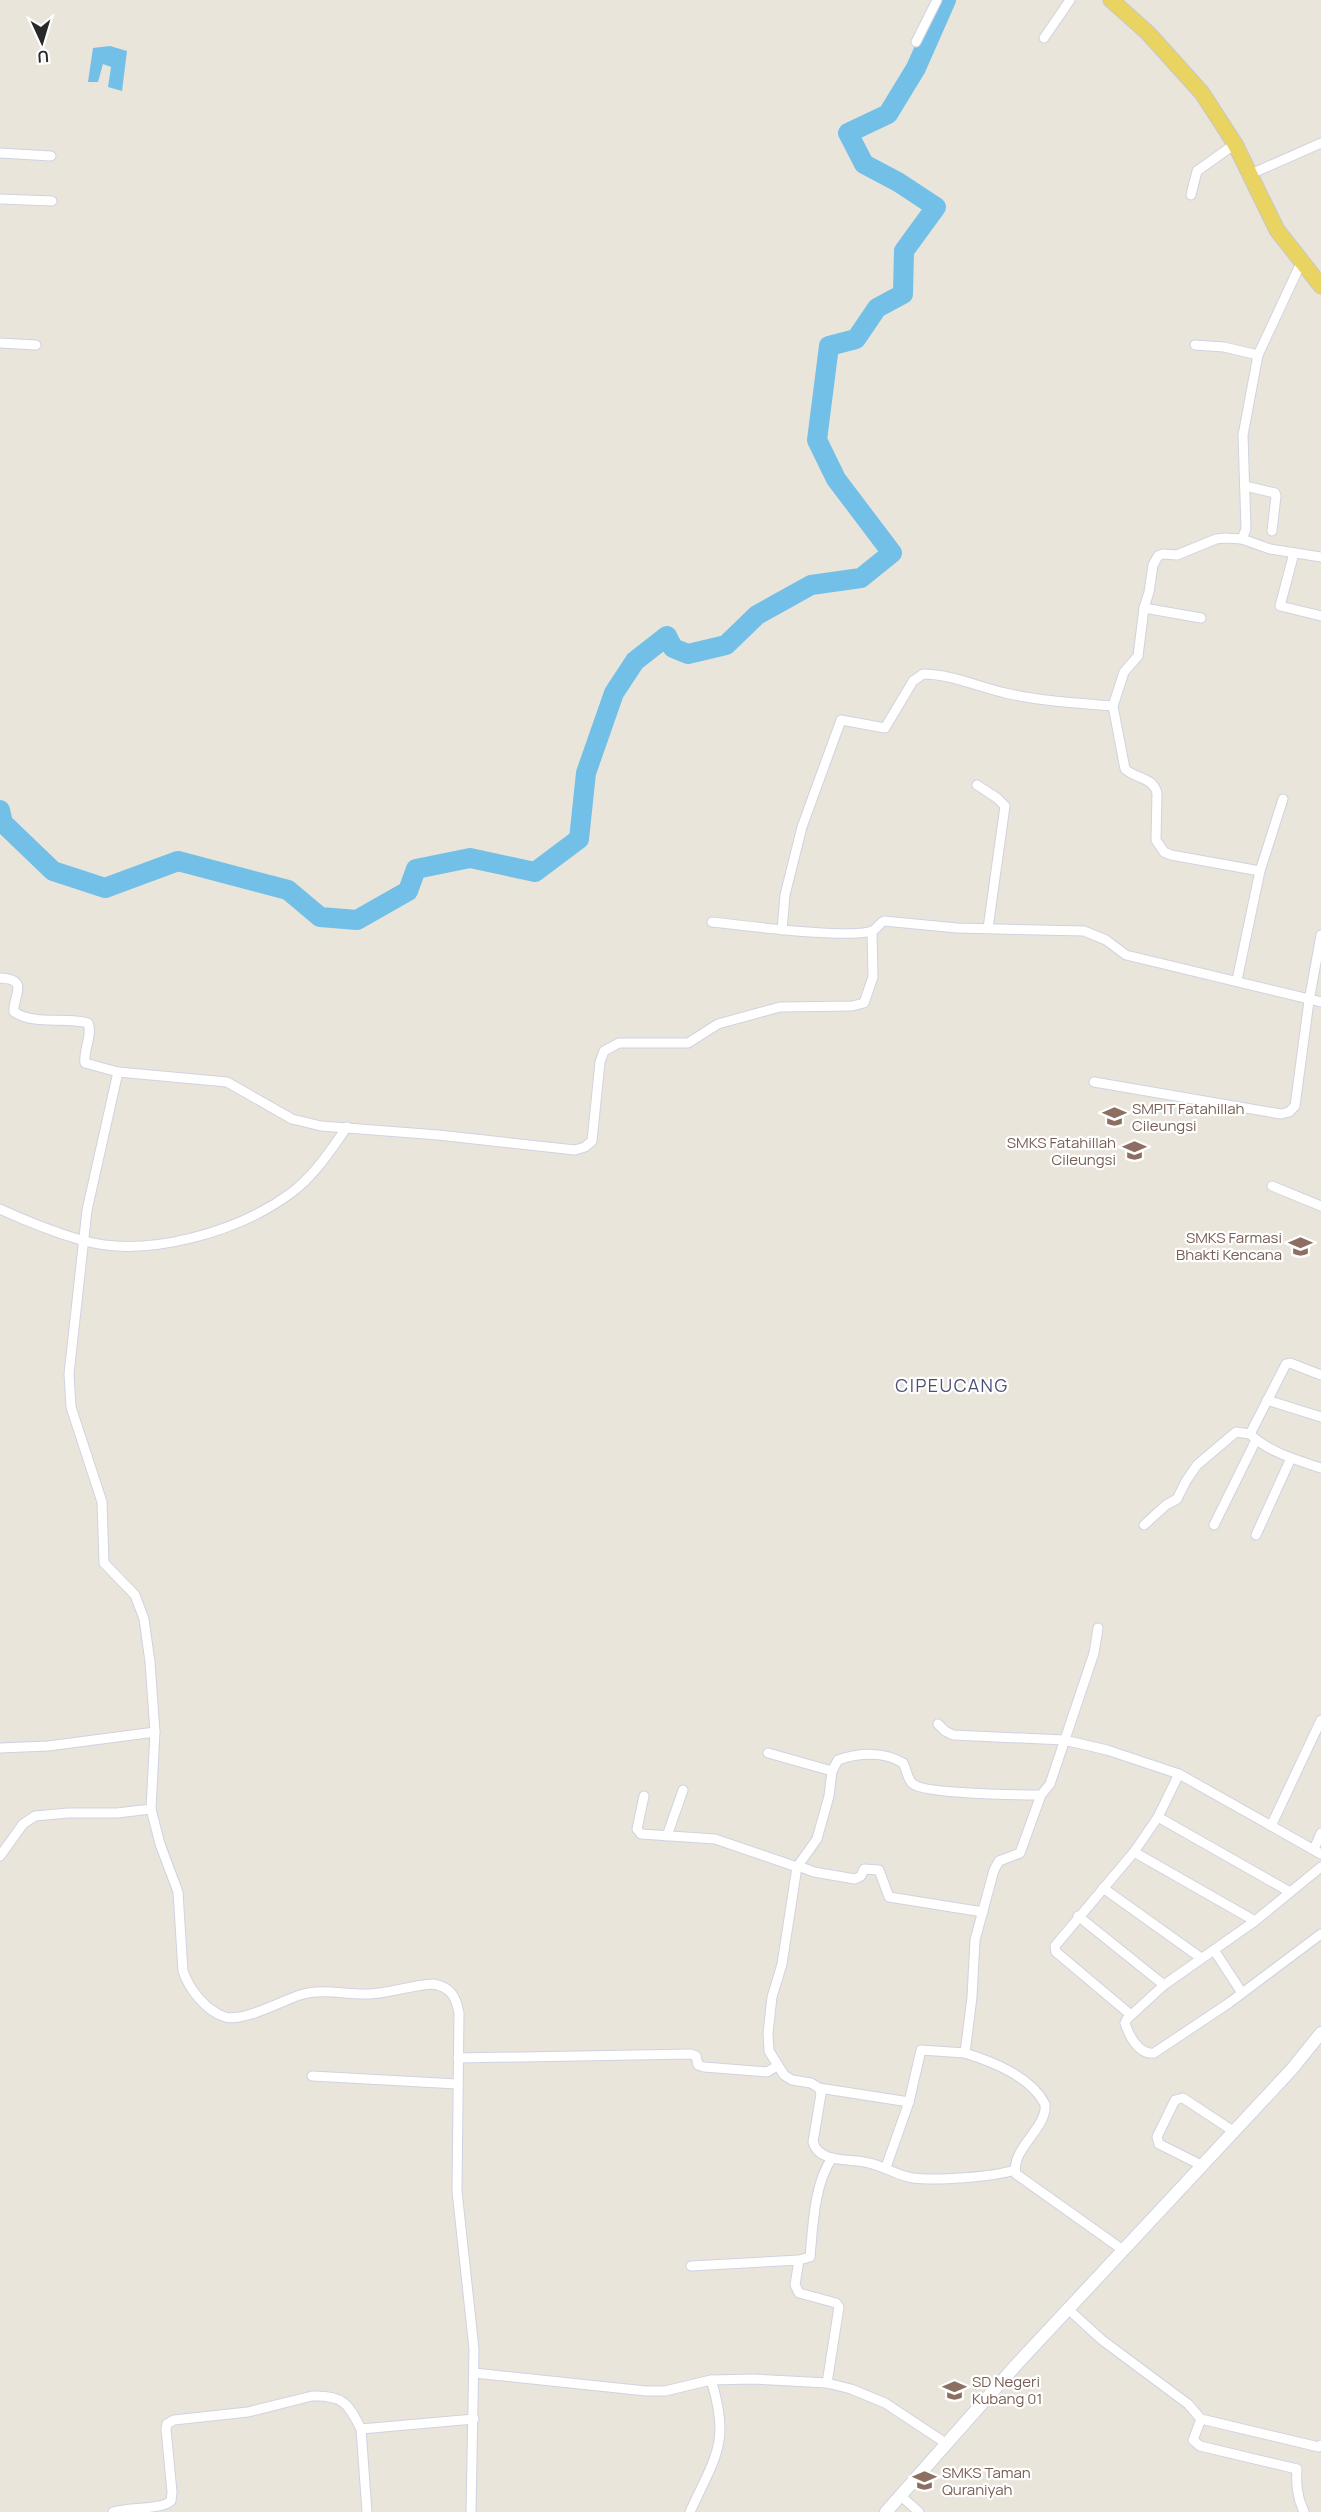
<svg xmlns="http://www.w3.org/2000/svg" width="1321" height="2512" font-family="Manrope,sans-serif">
<rect width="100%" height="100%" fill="#eae5db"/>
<path fill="#72bfe8" d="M 110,46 L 127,51 L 122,91 L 108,87 L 111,67 L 103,64 L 98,82 L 88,82 L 93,48 Z"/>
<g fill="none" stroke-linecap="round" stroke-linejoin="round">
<path stroke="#72bfe8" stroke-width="20" d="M 0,810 L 3,823 L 53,871 L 105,888 L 178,861 L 288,890 L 320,917 L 357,920 L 408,891 L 416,869 L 470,858 L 535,872 L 579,839 L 586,773 L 614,693 L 635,661 L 667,636 L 673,648 L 688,654 L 726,645 L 757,615 L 811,585 L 861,578 L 892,553 L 836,479 L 817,440 L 829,346 L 856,339 L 877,308 L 903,294 L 904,251 L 936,207 L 898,182 L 864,164 L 848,133 L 888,114 L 916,68 L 946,0"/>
<defs>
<g id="minor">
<path d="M 1044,38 L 1070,0"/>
<path d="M 916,42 L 937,0"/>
<path d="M 0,153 L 51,156"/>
<path d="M 1251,174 L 1321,143"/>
<path d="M 1191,195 L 1197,171 L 1235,144"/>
<path d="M 0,199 L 52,201"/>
<path d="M 0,343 L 36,345"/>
<path d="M 1195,345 L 1224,347 L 1258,355"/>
<path d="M 1245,486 L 1275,493 L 1276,496 L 1272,531"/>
<path d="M 1242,539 L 1246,529 L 1243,435 L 1258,355 L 1301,263"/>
<path d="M 1294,553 L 1280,606 L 1321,616"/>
<path d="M 1144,608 L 1201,618"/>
<path d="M 977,785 L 997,798 L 1005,806 L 988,928"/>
<path d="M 1260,871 L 1283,799"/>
<path d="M 712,922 C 737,925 858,940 874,930 C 878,927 880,923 884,921 L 957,928 L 1084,931 L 1106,940 L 1126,955 L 1321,1002"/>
<path d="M 782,930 L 785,895 L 802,827 L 841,720 L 885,728 L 913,681 L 923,674 C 950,674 979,687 1005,693 C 1040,701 1077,703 1113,706"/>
<path d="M 0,978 C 31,979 12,997 14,1012 C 37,1026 64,1016 88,1023 C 93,1035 83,1050 85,1063 L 118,1072 L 227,1082 L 292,1119 L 321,1126 L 438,1135 L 575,1150 L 585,1147 L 592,1141 L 600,1062 L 604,1051 L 619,1043 L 688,1043 L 718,1024 L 780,1007 L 852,1006 L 864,1003 L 873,977 L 872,931"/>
<path d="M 1237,980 L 1260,871 L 1171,855 L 1164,852 L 1156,840 L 1157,793 C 1153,777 1136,779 1125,769 L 1113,706 L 1124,672 L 1138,656 L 1144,608 L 1149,592 L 1153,565 L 1158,556 L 1163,554 L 1177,555 L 1216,539 L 1225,538 L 1242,539 L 1270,549 L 1321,557"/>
<path d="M 118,1072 L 87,1210 L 69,1374 L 71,1407 L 102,1502 L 104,1563 L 135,1595 L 144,1619 L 150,1662 L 155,1732 L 151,1809 L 160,1844 L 178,1892 L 183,1971 C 189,1989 206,2011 225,2017 C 244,2022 281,2001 300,1995 C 323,1988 346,1995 369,1994 C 391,1993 412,1985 433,1984 C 451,1987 456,1997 459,2013 L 457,2191 L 474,2349 L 471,2512"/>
<path d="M 1094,1082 L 1281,1114 L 1289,1112 L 1295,1106 L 1309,1001 L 1321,935"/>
<path d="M 1272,1186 L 1321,1206"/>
<path d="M 0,1209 C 26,1221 54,1232 81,1240 C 146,1259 238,1232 291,1193 C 314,1176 330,1151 347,1127"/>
<path d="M 1267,1400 L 1321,1417"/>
<path d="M 1250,1434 L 1286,1364 L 1290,1363 L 1321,1375"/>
<path d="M 1144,1525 L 1166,1505 L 1177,1499 L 1186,1481 L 1197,1465 L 1236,1432 L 1250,1434 C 1268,1452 1297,1460 1321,1468"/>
<path d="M 1214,1525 L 1256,1440"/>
<path d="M 1256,1535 L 1291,1458"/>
<path d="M 938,1724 L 945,1731 L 953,1735 L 1064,1740 L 1107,1750 L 1179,1774 L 1321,1854"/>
<path d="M 0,1748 L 48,1746 L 155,1732"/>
<path d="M 768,1753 L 832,1771 L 838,1760 C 859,1753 884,1751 903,1763 C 907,1770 907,1779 913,1784 C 924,1794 1021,1795 1041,1795 L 1050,1784 L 1094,1653 L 1098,1628"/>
<path d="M 832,1771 L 829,1796 L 817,1839 L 797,1867 L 782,1964 L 772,1997 L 768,2033 L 769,2051 L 784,2075 L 792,2080 L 811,2083 L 819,2088 L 821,2094 L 813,2142 C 819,2164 851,2158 869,2163 C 884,2166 898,2176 913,2178 C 937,2181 992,2177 1015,2170"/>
<path d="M 1041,1795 L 1020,1853 L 999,1861 L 994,1870 L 975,1940 L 972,1997 L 965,2053 C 993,2062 1030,2076 1045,2104 C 1048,2128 1010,2149 1016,2174 L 1123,2250"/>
<path d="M 644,1796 L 637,1829 L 641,1834 L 715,1839 L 797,1867"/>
<path d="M 1158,1817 L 1290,1892"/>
<path d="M 1271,1826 L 1321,1720"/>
<path d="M 667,1836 L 683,1790"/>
<path d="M 1314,1849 L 1321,1833"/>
<path d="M 1134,1852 L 1255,1921"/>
<path d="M 0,1856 L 23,1824 L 35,1816 L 68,1813 L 117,1813 L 151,1809"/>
<path d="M 798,1866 L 814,1872 L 855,1879 L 861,1876 L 864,1869 L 879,1870 L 889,1897 L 983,1912"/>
<path d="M 1321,1867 L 1255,1921 L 1164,1985 L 1127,2019 L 1125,2023 C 1129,2036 1139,2055 1154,2053 L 1229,2003 L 1321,1934"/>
<path d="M 1103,1888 L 1201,1958"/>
<path d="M 1078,1916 L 1164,1985"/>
<path d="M 1214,1950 L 1242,1993"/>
<path d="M 1131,2015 L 1056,1952 L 1055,1946 L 1134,1852 L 1158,1817 L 1179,1774"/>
<path d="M 458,2058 L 691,2054 L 696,2056 L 698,2065 L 704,2067 L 767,2072 L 777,2066"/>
<path d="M 312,2076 L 457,2084"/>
<path d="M 819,2088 L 909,2102"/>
<path d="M 1203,2166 L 1159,2144 L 1157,2137 L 1175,2100 L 1183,2098 L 1233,2131"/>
<path d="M 886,2167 L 909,2102 L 921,2050 L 965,2053"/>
<path d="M 799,2260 L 810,2257 C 813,2226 814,2184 832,2158"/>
<path d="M 691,2266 L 799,2260 L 795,2285 L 799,2293 L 836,2303 L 839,2307 L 827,2383"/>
<path d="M 1068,2309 L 1102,2340 L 1188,2404 L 1201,2419 L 1319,2447 L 1321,2445"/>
<path d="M 474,2373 L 646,2391 L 665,2391 L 711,2380 L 753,2379 L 827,2383 L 851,2389 L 885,2403 L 947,2444"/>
<path d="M 1201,2419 L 1193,2440 L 1200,2446 L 1297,2469 C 1296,2485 1297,2497 1304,2512"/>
<path d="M 361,2429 L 367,2512"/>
<path d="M 901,2496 L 919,2512"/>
<path d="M 113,2512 C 128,2507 161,2510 171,2501 L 172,2492 L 166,2429 L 167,2424 L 174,2420 L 248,2412 L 312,2396 C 343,2395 348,2403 361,2429 L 474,2419"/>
<path d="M 690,2512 C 715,2457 731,2442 711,2380"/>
</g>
<path id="tertiary" d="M 886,2512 L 1017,2364 L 1292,2069 L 1321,2033"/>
<path id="primary" d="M 1111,0 L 1148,33 L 1202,93 L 1235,144 L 1277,230 L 1321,286"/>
</defs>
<use href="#minor" stroke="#d0d2e1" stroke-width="11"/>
<use href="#tertiary" stroke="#d0d2e1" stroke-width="14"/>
<use href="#primary" stroke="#c7c7c7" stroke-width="17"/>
<use href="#minor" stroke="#fff" stroke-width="9"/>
<use href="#tertiary" stroke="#fff" stroke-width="12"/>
<use href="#primary" stroke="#e9d461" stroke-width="15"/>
</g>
<defs>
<symbol id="school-bare" viewBox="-9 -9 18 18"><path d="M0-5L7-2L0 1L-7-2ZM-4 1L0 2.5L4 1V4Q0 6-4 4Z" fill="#8d6e63" stroke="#fff" stroke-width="2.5" paint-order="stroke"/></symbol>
</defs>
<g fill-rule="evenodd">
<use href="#school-bare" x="1098" y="1100" width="33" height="33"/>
<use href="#school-bare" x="1118" y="1134" width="33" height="33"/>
<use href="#school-bare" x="1284" y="1230" width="33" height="33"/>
<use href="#school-bare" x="938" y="2374" width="33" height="33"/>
<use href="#school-bare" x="908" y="2464" width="33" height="33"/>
</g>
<g text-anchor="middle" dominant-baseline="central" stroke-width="4.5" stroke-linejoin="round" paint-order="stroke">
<g font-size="15" fill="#785e54" stroke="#fff" text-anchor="start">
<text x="1132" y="1108">SMPIT Fatahillah<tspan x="1132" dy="17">Cileungsi</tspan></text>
<text x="1116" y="1142" text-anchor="end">SMKS Fatahillah<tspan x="1116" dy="17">Cileungsi</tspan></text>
<text x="1282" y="1237" text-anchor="end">SMKS Farmasi<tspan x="1282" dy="17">Bhakti Kencana</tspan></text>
<text x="972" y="2381">SD Negeri<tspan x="972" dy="17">Kubang 01</tspan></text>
<text x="942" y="2472">SMKS Taman<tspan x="942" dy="17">Quraniyah</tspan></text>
</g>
<g font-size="18" letter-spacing="1.5" fill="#4c5076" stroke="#fff">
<text x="952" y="1385">CIPEUCANG</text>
</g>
</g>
<g transform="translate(42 42) rotate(176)" stroke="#ffffff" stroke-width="4.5" paint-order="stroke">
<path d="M0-4.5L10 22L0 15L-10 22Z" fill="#292929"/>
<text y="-9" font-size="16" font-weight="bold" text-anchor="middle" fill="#292929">U</text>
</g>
</svg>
